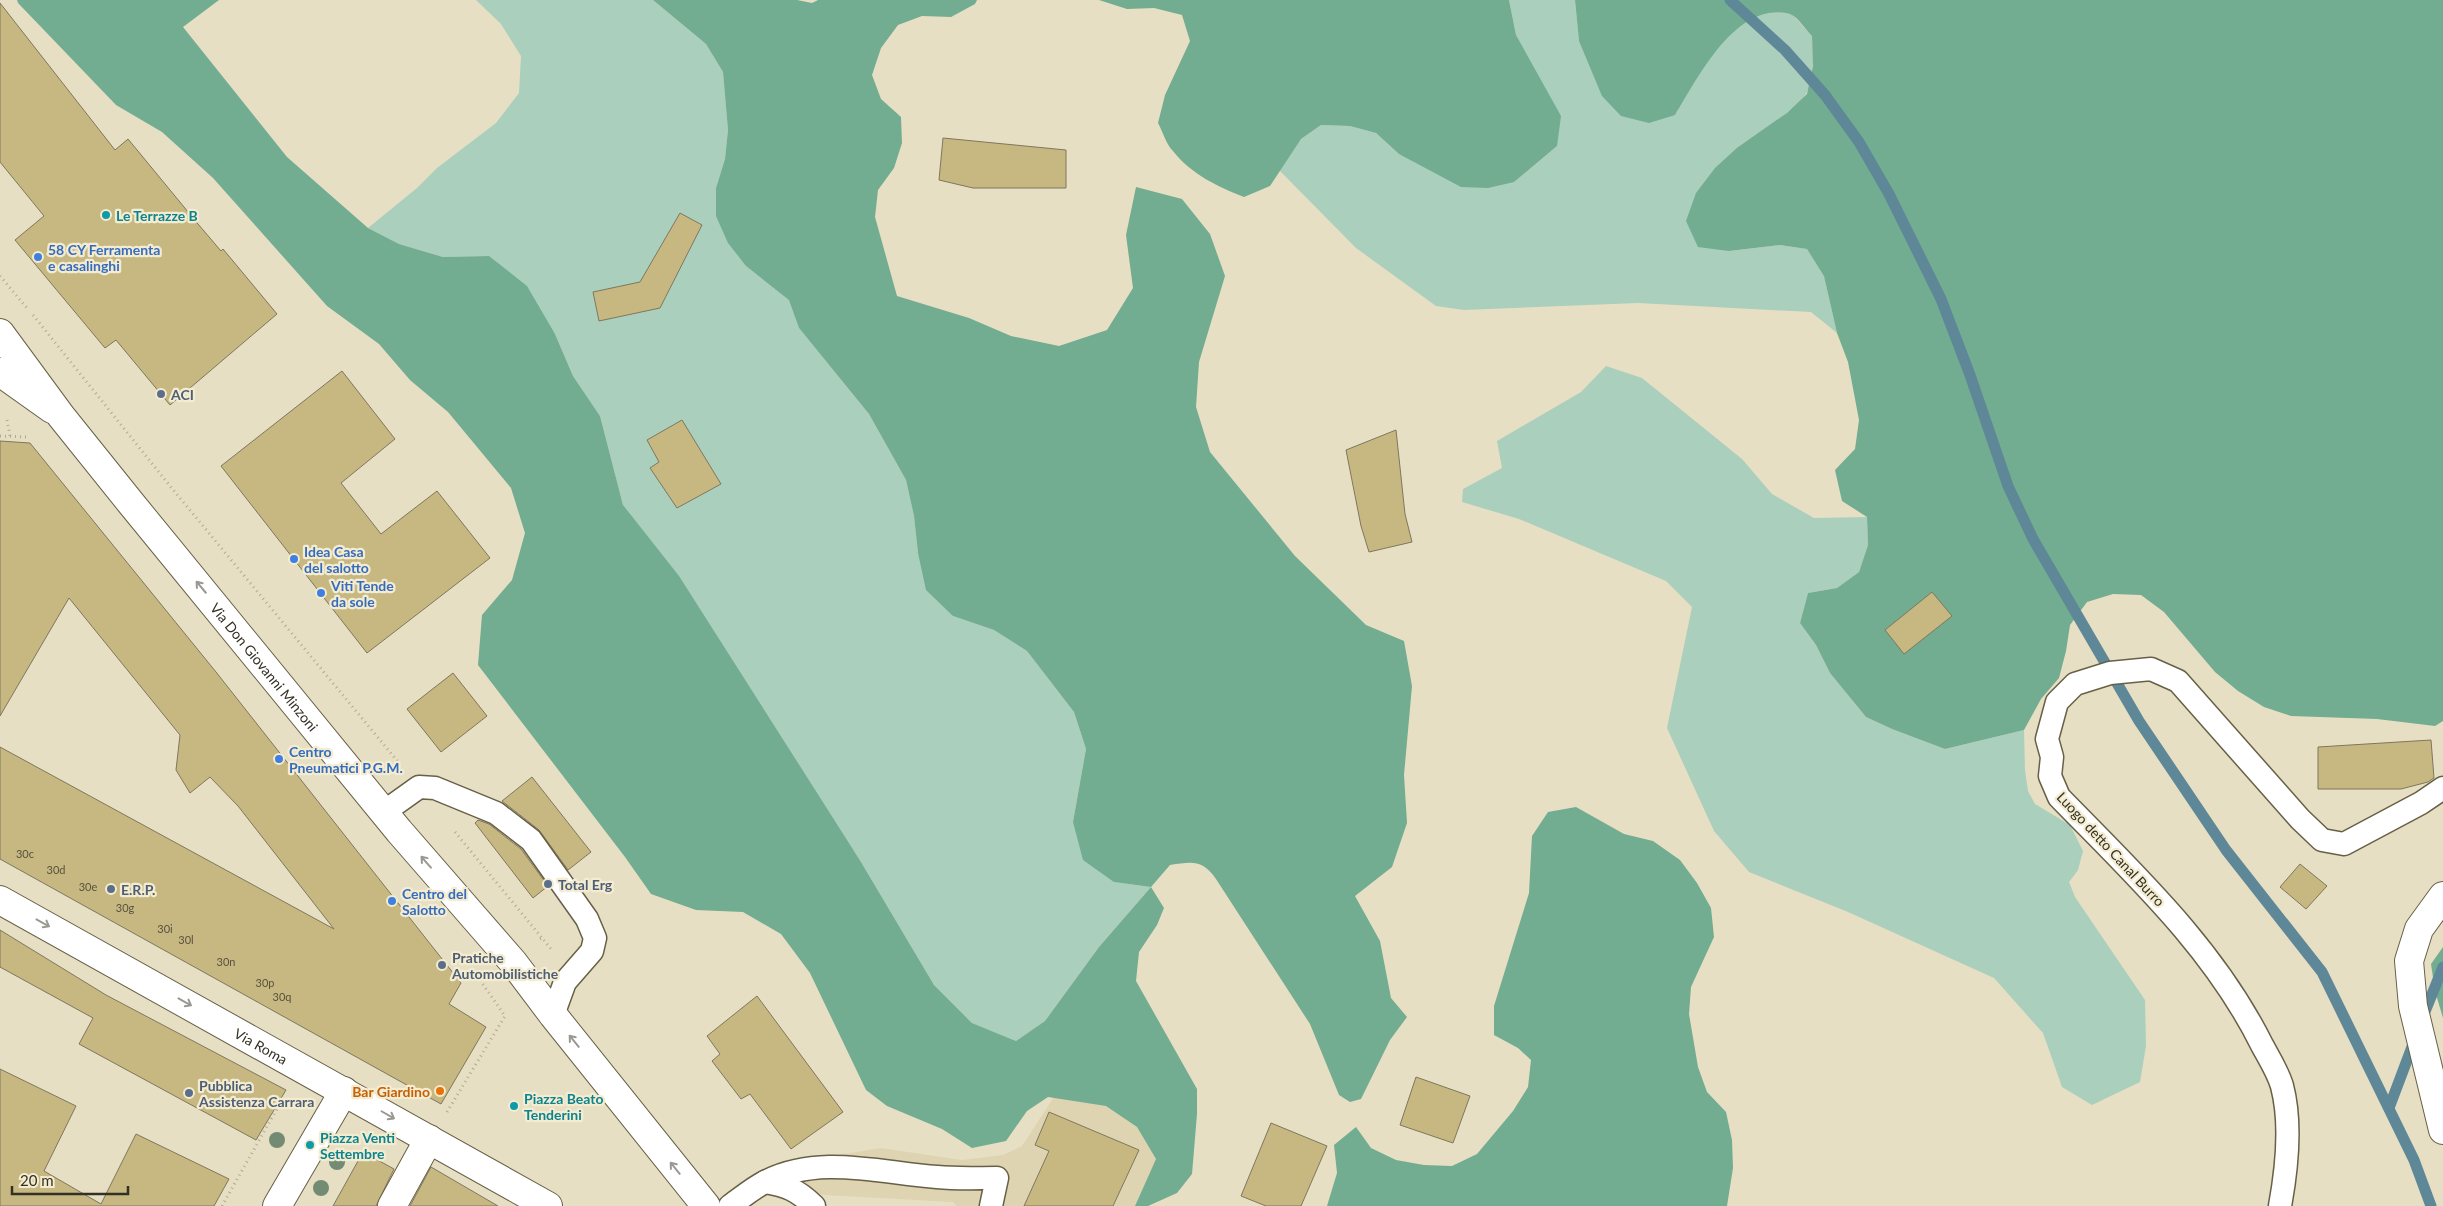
<svg xmlns="http://www.w3.org/2000/svg" width="2443" height="1206" font-family="Lato,sans-serif">
<rect width="100%" height="100%" fill="#e7dfc3"/>
<path fill="#ded4b1" d="M 1054,1097 L 1106,1106 L 1137,1127 L 1156,1159 L 1135,1206 L 957,1206 L 953,1202 L 825,1195 L 794,1190 L 777,1165 L 881,1148 L 962,1160 L 1003,1155 L 1022,1146 Z"/>
<g fill="#aacfbd">
<path d="M 476,0 L 653,0 L 706,44 L 723,72 L 728,130 L 725,159 L 716,188 L 746,266 L 790,300 L 799,328 L 869,414 L 906,480 L 914,516 L 918,553 L 953,616 L 994,630 L 1027,651 L 1074,712 L 1086,749 L 1073,822 L 1114,882 L 1151,887 L 1099,947 L 1045,1021 L 1016,1041 L 972,1023 L 934,985 L 861,862 L 649,541 L 623,505 L 600,416 L 573,376 L 555,334 L 489,256 L 443,257 L 399,244 L 368,228 L 417,188 L 437,168 L 496,123 L 519,93 L 521,56 L 501,24 Z"/>
<path d="M 1509,0 L 1575,0 L 1579,41 L 1722,42 L 1741,21 L 1765,10 L 1792,14 L 1812,36 C 1813,52 1815,80 1806,94 C 1795,112 1756,134 1738,147 L 1729,251 L 1780,245 L 1807,249 L 1824,275 L 1837,333 L 1811,312 L 1638,303 L 1464,310 L 1436,306 L 1356,248 L 1279,170 L 1301,139 L 1321,125 L 1350,126 L 1376,133 L 1399,154 L 1514,182 L 1557,146 L 1530,62 L 1516,35 Z"/>
<path d="M 1606,366 L 1642,378 L 1742,459 L 1772,494 L 1814,518 L 1867,517 L 1868,545 L 1859,572 L 1837,588 L 1808,593 L 1800,623 L 1816,645 L 1830,673 L 1866,717 L 1892,729 L 1945,749 L 2024,730 L 2025,770 L 2028,791 L 2035,804 L 2070,825 L 2083,851 L 2078,870 L 2069,882 L 2075,897 L 2145,1000 L 2146,1046 L 2140,1082 L 2092,1105 L 2062,1087 L 2043,1033 L 1994,978 L 1848,912 L 1749,872 L 1714,831 L 1667,728 L 1692,607 L 1666,581 L 1519,519 L 1462,502 L 1463,489 L 1502,468 L 1497,441 L 1581,392 Z"/>
</g>
<g fill="#72ac91">
<path d="M 17,0 L 219,0 L 183,27 L 287,157 L 368,228 L 399,244 L 443,257 L 489,256 L 527,286 L 555,334 L 573,376 L 600,416 L 623,505 L 679,576 L 861,862 L 934,985 L 972,1023 L 1016,1041 L 1045,1021 L 1099,947 L 1151,887 L 1114,882 L 1083,860 L 1073,822 L 1086,749 L 1074,712 L 1027,651 L 994,630 L 953,616 L 926,590 L 918,553 L 914,516 L 906,480 L 869,414 L 799,328 L 789,300 L 746,266 L 728,243 L 716,216 L 716,188 L 725,159 L 728,130 L 723,72 L 706,44 L 653,0 L 797,0 L 812,3 L 818,0 L 977,0 L 975,4 L 951,17 L 922,16 L 898,25 L 881,48 L 872,75 L 881,99 L 901,117 L 902,143 L 894,168 L 878,190 L 875,217 L 897,296 L 969,318 L 1011,336 L 1059,346 L 1107,330 L 1133,288 L 1126,235 L 1136,187 L 1182,199 L 1210,234 L 1225,276 L 1199,362 L 1196,407 L 1210,452 L 1295,556 L 1366,625 L 1404,641 L 1412,686 L 1404,775 L 1407,823 L 1392,867 L 1355,896 L 1380,941 L 1391,998 L 1407,1017 L 1390,1040 L 1361,1099 L 1350,1102 L 1339,1095 L 1310,1024 L 1216,879 C 1202,859 1192,862 1170,865 L 1151,887 L 1164,908 L 1157,925 L 1139,952 L 1136,981 L 1197,1089 L 1197,1114 L 1192,1174 L 1177,1193 L 1148,1206 L 1135,1206 L 1156,1159 L 1137,1127 L 1106,1106 L 1048,1097 L 1027,1111 L 1006,1141 L 972,1148 L 942,1129 L 887,1106 L 866,1090 L 810,973 L 781,934 L 743,912 L 696,910 L 651,894 L 625,857 L 478,665 L 482,615 L 512,580 L 525,533 L 511,488 L 448,412 L 410,380 L 379,344 L 327,306 L 213,178 L 162,132 L 116,105 L 18,3 Z"/>
<path d="M 1099,0 L 1509,0 L 1516,35 L 1561,116 L 1557,146 L 1514,182 L 1488,188 L 1461,187 L 1399,154 L 1376,133 L 1350,126 L 1321,125 L 1301,139 L 1270,186 L 1244,197 C 1218,187 1191,174 1173,151 C 1166,144 1163,132 1158,123 L 1165,95 L 1190,41 L 1182,15 L 1154,8 L 1127,9 Z"/>
<path d="M 1575,0 L 2443,0 L 2443,721 L 2435,726 L 2377,719 L 2291,716 L 2264,707 L 2238,691 L 2215,672 L 2164,612 L 2141,595 L 2113,594 L 2087,602 L 2070,625 L 2066,651 L 2059,678 L 2041,699 L 2024,730 L 1945,749 L 1892,729 L 1866,717 L 1830,673 L 1816,645 L 1800,623 L 1808,593 L 1837,588 L 1859,572 L 1868,545 L 1867,517 L 1842,501 L 1835,470 L 1855,449 L 1859,420 L 1848,362 L 1837,333 L 1824,276 L 1807,249 L 1780,245 L 1729,251 L 1698,247 L 1686,221 L 1696,193 L 1715,168 L 1738,147 L 1787,113 L 1807,94 L 1813,66 L 1812,36 C 1806,30 1798,17 1790,14 C 1736,0 1698,78 1675,115 L 1649,123 L 1621,116 L 1602,96 L 1579,41 Z"/>
<path d="M 1576,807 L 1624,834 L 1653,841 L 1680,860 L 1697,883 L 1711,908 L 1714,937 L 1691,987 L 1689,1014 L 1698,1067 L 1707,1092 L 1726,1112 L 1732,1140 L 1733,1168 L 1727,1206 L 1327,1206 L 1337,1173 L 1334,1145 L 1356,1127 L 1371,1148 L 1396,1160 L 1424,1165 L 1452,1166 L 1477,1154 L 1513,1111 L 1528,1087 L 1531,1060 L 1518,1048 L 1494,1035 L 1494,1006 L 1529,893 L 1532,836 L 1548,812 Z"/>
<path d="M 2443,947 L 2443,1018 L 2435,991 L 2431,964 Z"/>
</g>
<g fill="none" stroke-linecap="round" stroke-linejoin="round">
<g stroke="#5e8897" stroke-width="11">
<path d="M 1730,0 L 1785,50 L 1825,95 L 1859,142 L 1889,194 L 1941,299 L 1970,375 L 2008,486 L 2033,539 L 2139,721 L 2226,850 L 2322,972 L 2414,1160 L 2431,1206"/>
<path d="M 2422,1019 L 2443,967"/>
<path d="M 2389,1108 L 2415,1039"/>
</g>
</g>
<g fill="#c7b882" stroke="#7e775e">
<path d="M 0,3 L 115,150 L 128,139 L 198,224 L 221,251 L 223,249 L 277,314 L 170,405 L 116,340 L 105,348 L 15,240 L 44,216 L 0,162 Z"/>
<path d="M 943,138 L 1066,150 L 1066,188 L 973,188 L 939,180 Z"/>
<path d="M 680,213 L 702,225 L 660,308 L 599,321 L 593,292 L 640,282 Z"/>
<path d="M 342,371 L 395,439 L 341,483 L 381,534 L 437,491 L 490,558 L 367,653 L 221,466 Z"/>
<path d="M 682,420 L 721,484 L 677,508 L 650,468 L 659,462 L 647,440 Z"/>
<path d="M 1396,430 L 1405,514 L 1412,542 L 1369,552 L 1361,526 L 1346,450 Z"/>
<path d="M 0,441 L 30,443 L 216,672 L 461,983 L 449,1004 L 486,1027 L 441,1104 L 0,859 L 0,747 L 334,929 L 238,806 L 210,777 L 190,793 L 176,770 L 180,735 L 69,598 L 0,716 Z"/>
<path d="M 1932,592 L 1952,616 L 1904,654 L 1885,630 Z"/>
<path d="M 453,673 L 487,716 L 441,752 L 407,709 Z"/>
<path d="M 2431,740 L 2434,778 L 2428,782 L 2401,789 L 2318,789 L 2318,747 Z"/>
<path d="M 532,777 L 591,852 L 568,870 L 539,830 L 502,801 Z"/>
<path d="M 478,820 L 489,824 L 521,849 L 548,886 L 533,898 L 475,823 Z"/>
<path d="M 2300,864 L 2327,886 L 2306,909 L 2280,887 Z"/>
<path d="M 0,930 L 106,995 L 286,1090 L 256,1140 L 79,1044 L 93,1018 L 0,967 Z"/>
<path d="M 757,996 L 843,1112 L 791,1149 L 750,1094 L 741,1099 L 712,1061 L 720,1054 L 707,1036 Z"/>
<path d="M 0,1069 L 76,1106 L 44,1171 L 101,1204 L 136,1134 L 229,1179 L 214,1206 L 0,1206 Z"/>
<path d="M 1416,1077 L 1470,1096 L 1453,1143 L 1400,1125 Z"/>
<path d="M 1049,1112 L 1139,1150 L 1113,1206 L 1024,1206 L 1049,1151 L 1035,1145 Z"/>
<path d="M 1271,1123 L 1327,1146 L 1301,1206 L 1266,1206 L 1241,1196 Z"/>
<path d="M 363,1152 L 394,1169 L 376,1206 L 333,1206 Z"/>
<path d="M 431,1167 L 498,1206 L 410,1206 Z"/>
</g>
<g fill="none" stroke-linecap="round" stroke-linejoin="round">
<defs>
<g id="lane">
<path d="M 384,812 L 419,787 L 435,788 L 496,813 L 531,840 L 587,919 L 595,938 L 592,951 L 565,982 L 553,1015"/>
<path d="M 765,1182 C 788,1186 797,1190 814,1206"/>
<path d="M 730,1206 C 741,1198 753,1188 765,1182 C 819,1154 880,1173 937,1177 C 957,1179 977,1178 997,1178 L 991,1206"/>
<path d="M 2280,1206 C 2287,1168 2292,1124 2282,1086 C 2278,1072 2269,1058 2262,1045 C 2214,948 2134,874 2059,797 L 2050,776 L 2052,757 L 2047,739 L 2057,702 L 2075,684 L 2110,673 L 2151,669 L 2178,681 L 2300,819 L 2322,840 L 2344,844 L 2421,803 L 2443,788"/>
</g>
<g id="street">
<path d="M 0,372 L 52,409"/>
<path d="M 2443,896 L 2419,929 L 2409,961 L 2413,1006 L 2443,1130"/>
<path id="s1" d="M 0,900 L 548,1206"/>
<path d="M 277,1206 L 344,1091"/>
<path d="M 392,1206 L 429,1139"/>
</g>
<g id="secondary">
<path id="s2" d="M 0,333 L 61,416 L 130,502 L 399,831 L 513,962 L 553,1015 L 706,1206"/>
</g>
</defs>
<use href="#lane" stroke="#676047" stroke-width="25"/>
<use href="#street" stroke="#676047" stroke-width="30"/>
<use href="#secondary" stroke="#676047" stroke-width="30"/>
<g stroke="#b1aa93" stroke-width="3" stroke-dasharray="1 4" stroke-linecap="butt">
<path d="M 0,276 L 27,308"/>
<path d="M 33,315 L 170,486 L 399,763"/>
<path d="M 7,420 L 10,436"/>
<path d="M 0,436 L 29,437"/>
<path d="M 455,832 L 542,938"/>
<path d="M 540,939 L 542,938 L 551,949"/>
<path d="M 447,1112 L 505,1016 L 482,983"/>
<path d="M 222,1206 L 283,1098"/>
</g>
<use href="#lane" stroke="#fff" stroke-width="22"/>
<use href="#street" stroke="#fff" stroke-width="28"/>
<use href="#secondary" stroke="#fff" stroke-width="28"/>
</g>
<g fill="#738a73">
<circle cx="277" cy="1140" r="8"/>
<circle cx="337" cy="1162" r="8"/>
<circle cx="321" cy="1188" r="8"/>
</g>
<defs><path id="oneway-shaft" d="M-6 0H5M1.5-3L5.5 0L1.5 3" fill="none" stroke-width="1.6" stroke-linecap="round" stroke-linejoin="round" transform="scale(1.25)"/></defs>
<g stroke="#999892">
<use href="#oneway-shaft" transform="translate(201 587) rotate(-130)"/>
<use href="#oneway-shaft" transform="translate(426 862) rotate(-131)"/>
<use href="#oneway-shaft" transform="translate(43 923) rotate(29)"/>
<use href="#oneway-shaft" transform="translate(185 1002) rotate(29)"/>
<use href="#oneway-shaft" transform="translate(574 1041) rotate(-129)"/>
<use href="#oneway-shaft" transform="translate(388 1115) rotate(30)"/>
<use href="#oneway-shaft" transform="translate(675 1168) rotate(-129)"/>
</g>
<g fill="#0f9aa8" stroke="#f4ecd0" stroke-width="2">
<circle cx="106" cy="215" r="5"/>
<circle cx="514" cy="1106" r="5"/>
<circle cx="310" cy="1145" r="5"/>
</g>
<g fill="#3f7fe0" stroke="#f4ecd0" stroke-width="2">
<circle cx="38" cy="257" r="5"/>
<circle cx="294" cy="559" r="5"/>
<circle cx="321" cy="593" r="5"/>
<circle cx="279" cy="759" r="5"/>
<circle cx="392" cy="901" r="5"/>
</g>
<g fill="#5c6f8a" stroke="#f4ecd0" stroke-width="2">
<circle cx="161" cy="394" r="5"/>
<circle cx="548" cy="884" r="5"/>
<circle cx="111" cy="889" r="5"/>
<circle cx="442" cy="965" r="5"/>
<circle cx="189" cy="1093" r="5"/>
</g>
<circle fill="#e8710a" stroke="#f4ecd0" stroke-width="2" cx="440" cy="1091" r="5"/>
<g text-anchor="middle" dominant-baseline="central" stroke-width="4.5" stroke-linejoin="round" paint-order="stroke">
<g font-size="11" fill="#58523c">
<text x="25" y="853">30c</text>
<text x="56" y="869">30d</text>
<text x="88" y="886">30e</text>
<text x="125" y="907">30g</text>
<text x="165" y="928">30i</text>
<text x="186" y="939">30l</text>
<text x="226" y="961">30n</text>
<text x="265" y="982">30p</text>
<text x="282" y="996">30q</text>
</g>
<g font-size="14" font-weight="bold" fill="#0d838f" stroke="#f4ecd0" text-anchor="start">
<text x="116" y="215">Le Terrazze B</text>
<text x="524" y="1098">Piazza Beato<tspan x="524" dy="16">Tenderini</tspan></text>
<text x="320" y="1137">Piazza Venti<tspan x="320" dy="16">Settembre</tspan></text>
</g>
<g font-size="14" font-weight="bold" fill="#366cbe" stroke="#f4ecd0" text-anchor="start">
<text x="48" y="249">58 CY Ferramenta<tspan x="48" dy="16">e casalinghi</tspan></text>
<text x="304" y="551">Idea Casa<tspan x="304" dy="16">del salotto</tspan></text>
<text x="331" y="585">Viti Tende<tspan x="331" dy="16">da sole</tspan></text>
<text x="289" y="751">Centro<tspan x="289" dy="16">Pneumatici P.G.M.</tspan></text>
<text x="402" y="893">Centro del<tspan x="402" dy="16">Salotto</tspan></text>
</g>
<g font-size="14" font-weight="bold" fill="#4e5e75" stroke="#f4ecd0" text-anchor="start">
<text x="171" y="394">ACI</text>
<text x="558" y="884">Total Erg</text>
<text x="121" y="889">E.R.P.</text>
<text x="452" y="957">Pratiche<tspan x="452" dy="16">Automobilistiche</tspan></text>
<text x="199" y="1085">Pubblica<tspan x="199" dy="16">Assistenza Carrara</tspan></text>
</g>
<g font-size="14" fill="#333025" stroke="#f4ecd0">
<text stroke="none"><textPath href="#s2" startOffset="426">Via Don Giovanni Minzoni</textPath></text>
<text transform="translate(2111 849) rotate(47)">Luogo detto Canal Burro</text>
<text stroke="none"><textPath href="#s1" startOffset="299">Via Roma</textPath></text>
</g>
<g font-size="14" font-weight="bold" fill="#c56008" stroke="#f4ecd0" text-anchor="end">
<text x="430" y="1091">Bar Giardino</text>
</g>
</g>
<path d="M12 1186v8h116v-8" fill="none" stroke="#333025" stroke-width="2.5"/>
<text x="20" y="1186" font-size="15" fill="#333025" stroke="#f4ecd0" stroke-width="4" paint-order="stroke">20 m</text>
</svg>
